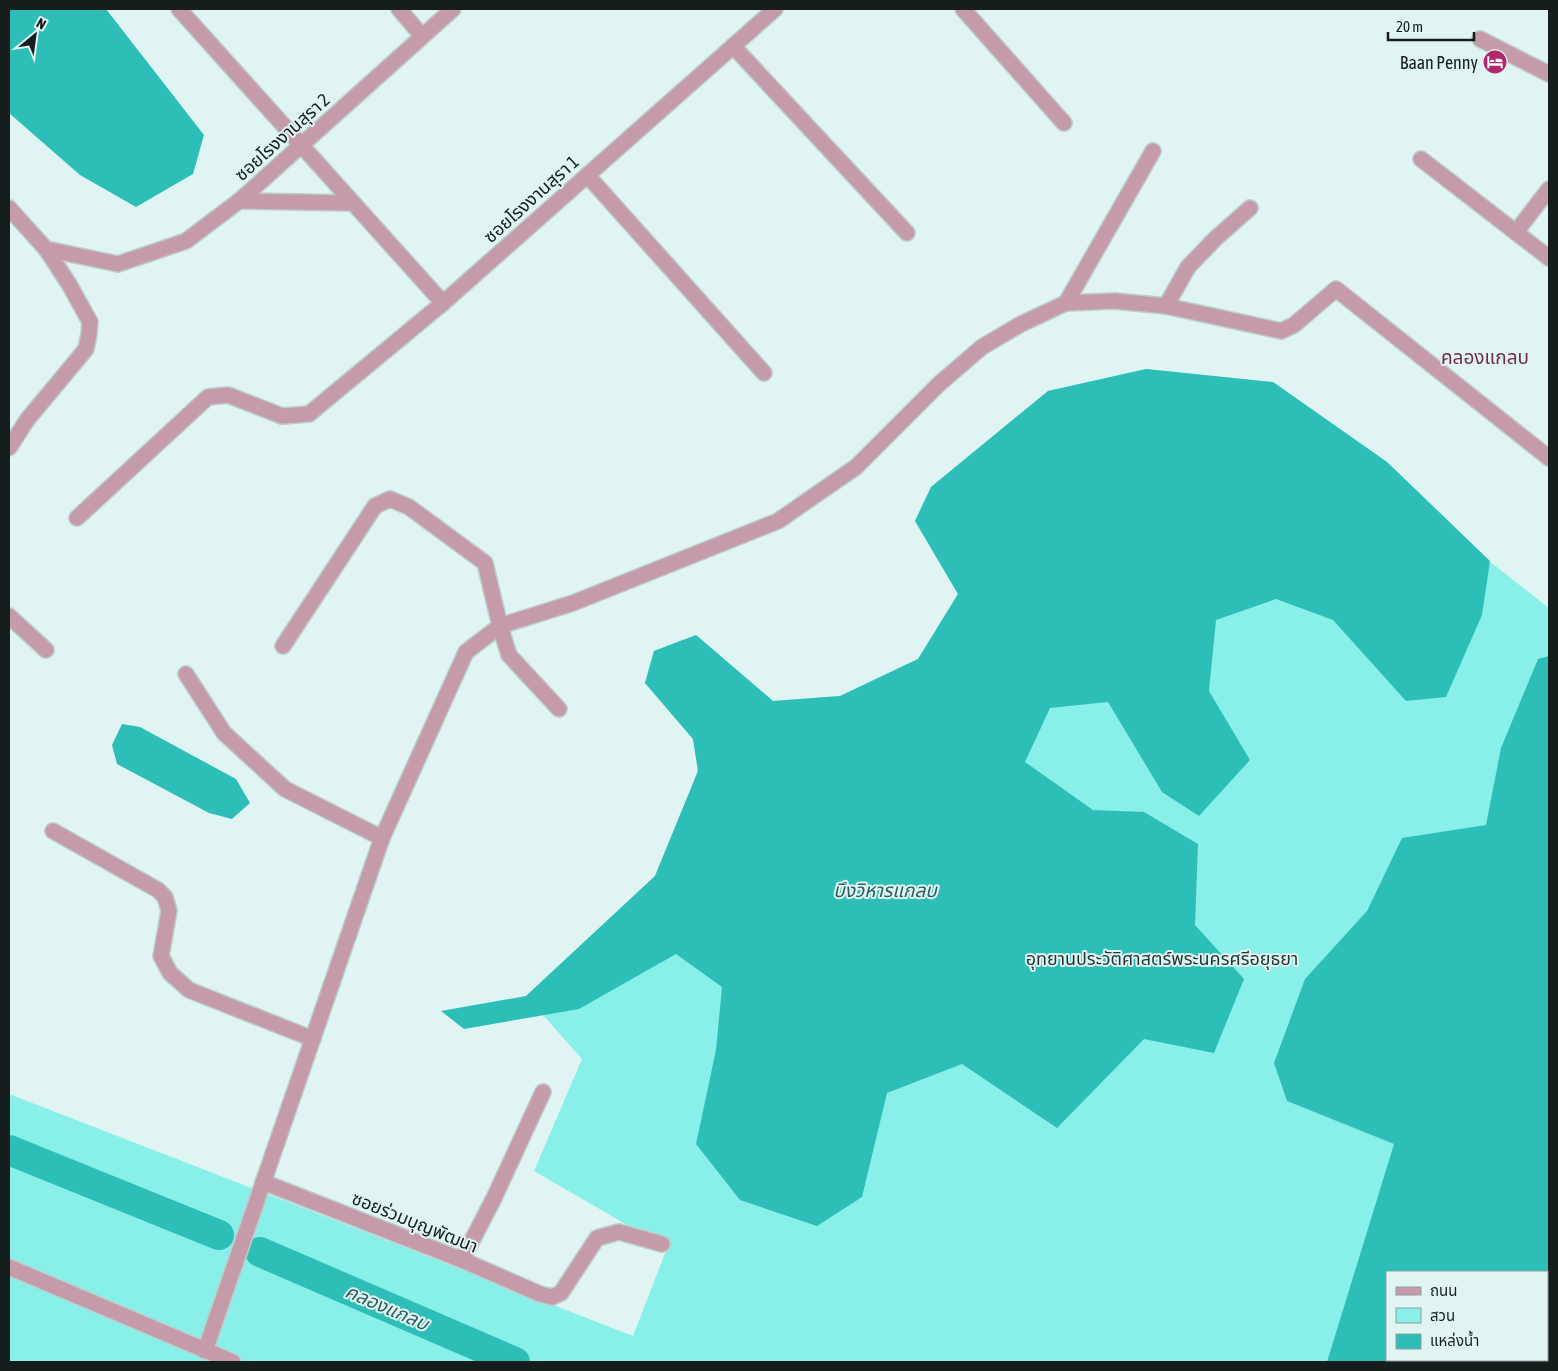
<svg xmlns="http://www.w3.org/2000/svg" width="1558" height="1371" font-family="'Asap Condensed','Noto Sans Thai',sans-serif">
<rect width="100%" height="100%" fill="#e0f5f3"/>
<path fill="#88f0e8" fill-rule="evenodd" d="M 1146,369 L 1273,382 L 1387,462 L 1489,561 L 1549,608 L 1549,1362 L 9,1362 L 9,1094 L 633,1336 L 667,1248 L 534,1171 L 582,1059 L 526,996 L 655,876 L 698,771 L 693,739 L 645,683 L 654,651 L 696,635 L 773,701 L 840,696 L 918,659 L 958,594 L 915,521 L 931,487 L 1048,391 ZM 1387,1272 L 1547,1272 L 1547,1360 L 1387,1360 Z"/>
<g fill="#2dbfb7" fill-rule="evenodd">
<path d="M 9,9 L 106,9 L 204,135 L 193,174 L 136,207 L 80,175 L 9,113 Z"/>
<path d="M 1146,369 L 1273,382 L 1387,462 L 1490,561 L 1482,615 L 1446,697 L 1406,701 L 1333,620 L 1276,599 L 1216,620 L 1209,691 L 1250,760 L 1199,816 L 1162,792 L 1108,702 L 1050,708 L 1025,762 L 1093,810 L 1144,812 L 1198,844 L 1195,925 L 1244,979 L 1214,1053 L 1144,1039 L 1057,1128 L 962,1064 L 887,1093 L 862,1197 L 817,1226 L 740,1200 L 696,1144 L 716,1050 L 722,987 L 676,954 L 579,1009 L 464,1029 L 441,1011 L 526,996 L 655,876 L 698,771 L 693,739 L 645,683 L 654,651 L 696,635 L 773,701 L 840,696 L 918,659 L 958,594 L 915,521 L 931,487 L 1048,391 Z"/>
<path d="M 1549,656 L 1549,1362 L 1327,1362 L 1394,1144 L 1287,1101 L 1274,1063 L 1305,979 L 1367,911 L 1402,838 L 1486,825 L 1501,748 L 1538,659 ZM 1387,1272 L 1547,1272 L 1547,1360 L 1387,1360 Z"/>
<path d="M 122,724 L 140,727 L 236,779 L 250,803 L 232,819 L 209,813 L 117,764 L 112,745 Z"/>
</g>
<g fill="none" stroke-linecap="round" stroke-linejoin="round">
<g stroke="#2dbfb7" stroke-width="30">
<path d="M 9,1150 L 219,1235"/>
<path d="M 260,1252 L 515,1362"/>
</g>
<defs>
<g id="service">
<path d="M 1480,39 L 1549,74"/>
<path d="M 239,201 L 352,203"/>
<path d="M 1516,232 L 1549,189"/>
<path d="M 1066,303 L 1153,151"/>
<path d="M 1166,306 L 1188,267 L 1216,238 L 1250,208"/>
<path d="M 9,616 L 46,650"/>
<path d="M 283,646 L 375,506 L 390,499 L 409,507 L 485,563 L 500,626 L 509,655 L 559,709"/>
<path d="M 186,674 L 224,733 L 285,789 L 382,838"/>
<path d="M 53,831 L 158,890 L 165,897 L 169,911 L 161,956 L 170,973 L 189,990 L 313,1039"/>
<path d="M 462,1260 L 494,1198 L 543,1092"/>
<path d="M 552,1297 L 561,1293 L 597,1238 L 619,1232 L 662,1244"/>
</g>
<g id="minor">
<path d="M 179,9 L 443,303"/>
<path d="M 399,9 L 422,36"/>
<path d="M 963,9 L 1064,123"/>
<path d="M 733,46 L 907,233"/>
<path d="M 1421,159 L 1549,258"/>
<path d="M 587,175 L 764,373"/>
<path d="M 9,208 L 46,249 L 118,264 L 186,241 L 239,201 L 453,9"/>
<path d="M 9,448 L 27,420 L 86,349 L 89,334 L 90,322 L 69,284 L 46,249"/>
<path d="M 77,518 L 208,397 L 228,395 L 282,416 L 309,414 L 443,303 L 775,9"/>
<path d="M 263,1182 L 462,1260 L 540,1294 L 552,1297"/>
<path d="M 9,1267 L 233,1362"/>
<path d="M 205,1351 L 382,838 L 466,652 L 500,626 L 573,603 L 778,521 L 856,467 L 939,384 L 982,347 L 1021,324 L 1066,303 L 1115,301 L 1166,306 L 1281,331 L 1294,325 L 1336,289 L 1549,458"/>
</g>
</defs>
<use href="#service" stroke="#bccecc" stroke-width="18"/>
<use href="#minor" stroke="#bccecc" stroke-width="18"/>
<use href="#service" stroke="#c59baa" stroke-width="15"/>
<use href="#minor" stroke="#c59baa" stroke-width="15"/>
</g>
<defs>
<symbol id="hotel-disc" viewBox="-11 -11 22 22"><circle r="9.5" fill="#b0286c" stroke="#e0f5f3"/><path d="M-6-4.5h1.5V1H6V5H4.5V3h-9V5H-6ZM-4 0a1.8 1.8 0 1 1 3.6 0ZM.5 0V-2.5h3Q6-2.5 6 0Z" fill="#fff"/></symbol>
</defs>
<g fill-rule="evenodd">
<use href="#hotel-disc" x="1481" y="48" width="28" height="28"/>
</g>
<g text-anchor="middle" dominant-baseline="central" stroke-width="4" stroke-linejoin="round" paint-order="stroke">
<g font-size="18" fill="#161e1d" stroke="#e0f5f3" text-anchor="end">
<text x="1478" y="62">Baan Penny</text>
</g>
<g font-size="18" fill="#161e1d" stroke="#e0f5f3">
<text transform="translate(282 137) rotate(-42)">ซอยโรงงานสุรา 2</text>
<text transform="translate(531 199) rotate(-42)">ซอยโรงงานสุรา 1</text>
<text transform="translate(415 1222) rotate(22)">ซอยร่วมบุญพัฒนา</text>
</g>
<g font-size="18" fill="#1e3533" stroke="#e0f5f3">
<text x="1162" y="958">อุทยานประวัติศาสตร์พระนครศรีอยุธยา</text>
</g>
<g font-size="19" fill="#6e2c49" stroke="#e0f5f3">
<text x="1485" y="357">คลองแกลบ</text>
</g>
<g font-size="19" font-style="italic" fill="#28605c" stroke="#e0f5f3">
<text x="885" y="890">บึงวิหารแกลบ</text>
<text transform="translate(387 1307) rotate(23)">คลองแกลบ</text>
</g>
</g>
<rect width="1558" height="1371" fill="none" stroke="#161e1d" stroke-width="20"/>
<rect x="1386" y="1271" width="162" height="90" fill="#e0f5f3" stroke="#8f9f9d"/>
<rect x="1396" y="1287" width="25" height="8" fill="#c59baa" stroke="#8f9f9d"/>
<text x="1430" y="1296" font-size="15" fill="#161e1d">ถนน</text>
<rect x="1396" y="1308" width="25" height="15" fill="#88f0e8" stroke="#8f9f9d"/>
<text x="1430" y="1321" font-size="15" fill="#161e1d">สวน</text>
<rect x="1396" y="1334" width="25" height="15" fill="#2dbfb7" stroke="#8f9f9d"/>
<text x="1430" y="1346" font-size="15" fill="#161e1d">แหล่งน้ำ</text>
<g transform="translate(35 35) rotate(29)" stroke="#e0f5f3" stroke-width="4" paint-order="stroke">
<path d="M0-4L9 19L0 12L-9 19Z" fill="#161e1d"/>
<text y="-8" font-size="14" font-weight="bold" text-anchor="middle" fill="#161e1d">N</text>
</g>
<path d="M1388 32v8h86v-8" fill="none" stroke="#161e1d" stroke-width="2.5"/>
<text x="1396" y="32" font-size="15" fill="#161e1d" stroke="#e0f5f3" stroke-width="4" paint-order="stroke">20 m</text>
</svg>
